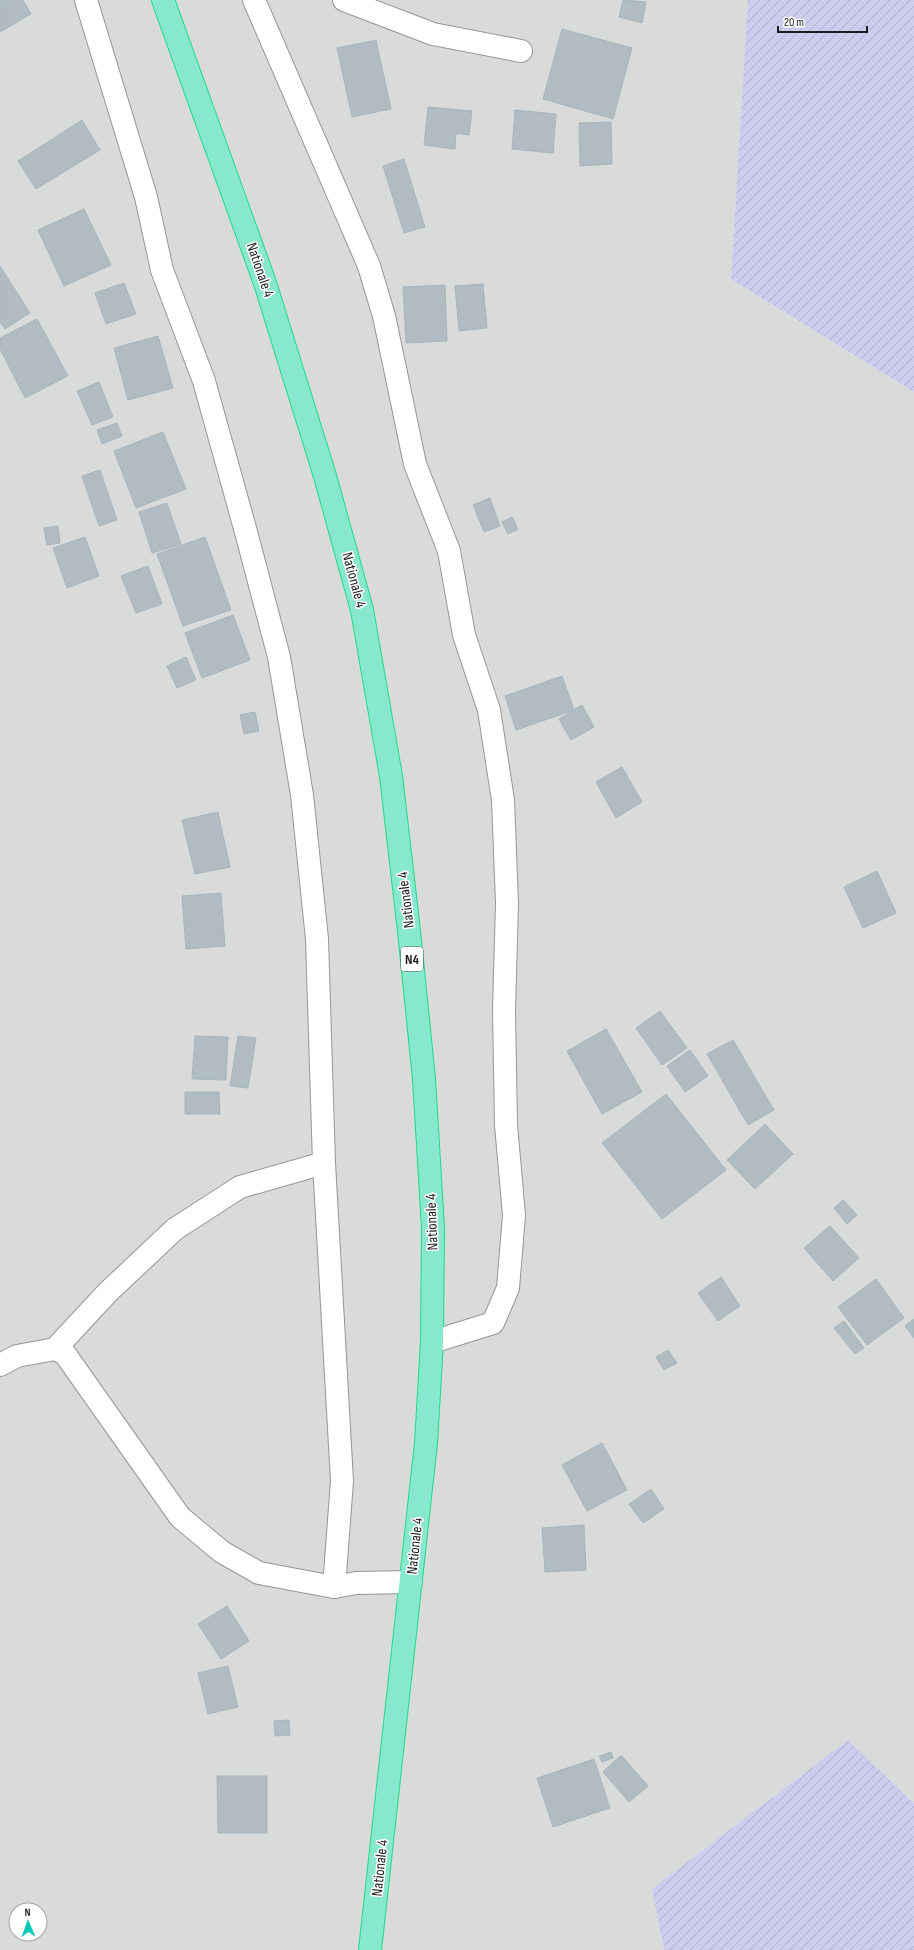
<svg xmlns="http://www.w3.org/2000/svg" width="914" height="1950" font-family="'Sofia Sans Condensed',sans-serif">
<defs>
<pattern id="farmland-furrows" width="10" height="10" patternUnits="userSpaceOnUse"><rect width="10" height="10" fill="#cccdee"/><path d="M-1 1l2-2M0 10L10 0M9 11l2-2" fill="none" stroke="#afafcc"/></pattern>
</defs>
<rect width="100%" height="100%" fill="#e2e7ee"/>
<path fill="#d9dada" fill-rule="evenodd" d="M 0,0 L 748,0 L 731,279 L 914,392 L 914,1803 L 848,1740 L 652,1889 L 664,1950 L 0,1950 ZM 16,1910 L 40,1910 L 40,1934 L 16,1934 Z"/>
<g fill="url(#farmland-furrows)">
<path d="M 748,0 L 914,0 L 914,392 L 731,279 Z"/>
<path d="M 848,1740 L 914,1803 L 914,1950 L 664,1950 L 652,1889 Z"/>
</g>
<g fill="#b1bcc2" stroke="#a4b6c0">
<path d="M 0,0 L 23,0 L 31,14 L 0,32 Z"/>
<path d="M 623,0 L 646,2 L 642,23 L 619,17 Z"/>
<path d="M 562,29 L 632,48 L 613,119 L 543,99 Z"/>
<path d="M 376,40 L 391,109 L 352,117 L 337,48 Z"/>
<path d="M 428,107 L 472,111 L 469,135 L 456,133 L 455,149 L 424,145 Z"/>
<path d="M 515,110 L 556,114 L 553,153 L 512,149 Z"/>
<path d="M 82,120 L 100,150 L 36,189 L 18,161 Z"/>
<path d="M 611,122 L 612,164 L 580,166 L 579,123 Z"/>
<path d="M 404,159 L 425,227 L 404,233 L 383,166 Z"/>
<path d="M 84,209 L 111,265 L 64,286 L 38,230 Z"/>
<path d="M 0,266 L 30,313 L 5,329 L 0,322 Z"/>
<path d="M 124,283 L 136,314 L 106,324 L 95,293 Z"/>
<path d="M 483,284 L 487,328 L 459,331 L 455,286 Z"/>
<path d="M 445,285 L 447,341 L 406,343 L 403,287 Z"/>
<path d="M 37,319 L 68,376 L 25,398 L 0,349 L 0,338 Z"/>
<path d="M 158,336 L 173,388 L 128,400 L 114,348 Z"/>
<path d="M 99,382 L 113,417 L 92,425 L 77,391 Z"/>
<path d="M 117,423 L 122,436 L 102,444 L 97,430 Z"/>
<path d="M 163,432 L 186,489 L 136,508 L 114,451 Z"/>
<path d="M 100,470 L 117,520 L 99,526 L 82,476 Z"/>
<path d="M 490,498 L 500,526 L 484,532 L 473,505 Z"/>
<path d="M 167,503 L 181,544 L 152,553 L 139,512 Z"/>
<path d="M 512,517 L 518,529 L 508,534 L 502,522 Z"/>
<path d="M 58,526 L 60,543 L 47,545 L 44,528 Z"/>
<path d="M 85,537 L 99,576 L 67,588 L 53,548 Z"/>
<path d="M 205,537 L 231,610 L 183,626 L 157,554 Z"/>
<path d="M 148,566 L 162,604 L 136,613 L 121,576 Z"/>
<path d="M 233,615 L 250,660 L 202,678 L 185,633 Z"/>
<path d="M 186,657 L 196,680 L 177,688 L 167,666 Z"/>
<path d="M 562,676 L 574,710 L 516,730 L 505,696 Z"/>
<path d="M 582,705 L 594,727 L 571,740 L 559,719 Z"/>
<path d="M 255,712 L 259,731 L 244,734 L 240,715 Z"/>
<path d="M 622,767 L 642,802 L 616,818 L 596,782 Z"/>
<path d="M 218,812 L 230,867 L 195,874 L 182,820 Z"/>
<path d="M 877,871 L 896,913 L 863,928 L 844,887 Z"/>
<path d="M 221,893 L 225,946 L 186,949 L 182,896 Z"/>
<path d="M 660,1011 L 687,1048 L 662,1065 L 636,1028 Z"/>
<path d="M 606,1029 L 642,1092 L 602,1114 L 567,1051 Z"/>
<path d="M 195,1036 L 228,1037 L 226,1080 L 192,1079 Z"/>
<path d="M 238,1036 L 256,1038 L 248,1088 L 230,1086 Z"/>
<path d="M 733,1040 L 774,1110 L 748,1125 L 707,1054 Z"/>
<path d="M 690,1050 L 708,1076 L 685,1092 L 667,1066 Z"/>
<path d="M 185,1092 L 219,1092 L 220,1114 L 185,1114 Z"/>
<path d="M 666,1094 L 726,1170 L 662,1219 L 602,1143 Z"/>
<path d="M 765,1124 L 793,1154 L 755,1189 L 727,1160 Z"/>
<path d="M 843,1200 L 857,1215 L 847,1224 L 834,1208 Z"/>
<path d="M 830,1226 L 859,1258 L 833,1281 L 804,1248 Z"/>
<path d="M 721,1277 L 740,1306 L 718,1321 L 698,1293 Z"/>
<path d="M 876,1279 L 904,1318 L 867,1345 L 838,1307 Z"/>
<path d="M 914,1319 L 914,1338 L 905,1326 Z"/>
<path d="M 844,1321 L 864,1348 L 855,1354 L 834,1328 Z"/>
<path d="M 668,1350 L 677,1363 L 664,1370 L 656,1357 Z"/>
<path d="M 602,1443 L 627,1490 L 587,1511 L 562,1465 Z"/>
<path d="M 651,1489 L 664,1509 L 643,1523 L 629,1504 Z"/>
<path d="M 584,1525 L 586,1570 L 545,1572 L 542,1528 Z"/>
<path d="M 227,1606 L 249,1641 L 221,1659 L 198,1624 Z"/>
<path d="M 228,1666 L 238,1707 L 208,1714 L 198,1673 Z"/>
<path d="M 289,1720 L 290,1735 L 275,1736 L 274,1721 Z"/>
<path d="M 611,1752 L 613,1758 L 602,1762 L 599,1756 Z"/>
<path d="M 621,1755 L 648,1786 L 629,1802 L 603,1772 Z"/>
<path d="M 594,1759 L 610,1808 L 553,1827 L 537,1778 Z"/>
<path d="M 217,1776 L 267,1776 L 267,1833 L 218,1833 Z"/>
</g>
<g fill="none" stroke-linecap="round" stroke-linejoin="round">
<defs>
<g id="street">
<path d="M 86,0 L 146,197 L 162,270 L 204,381 L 246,532 L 279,657 L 302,795 L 317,939 L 324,1163 L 342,1481 L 334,1587 L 356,1583 L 411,1582"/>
<path d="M 254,0 L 369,266 L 384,316 L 415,464 L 449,551 L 464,635 L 489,710 L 503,800 L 507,903 L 504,1010 L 506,1125 L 514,1215 L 508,1288 L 493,1323 L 432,1342"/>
<path d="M 344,0 L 433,34 L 521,51"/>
<path d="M 55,1349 L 108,1292 L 175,1229 L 240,1187 L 324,1163"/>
<path d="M 0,1365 L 17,1356 L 55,1349 L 65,1354 L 180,1517 L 222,1552 L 259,1573 L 334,1587"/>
</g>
<path id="highway" d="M 163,0 L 265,283 L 325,476 L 362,610 L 391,776 L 409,931 L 424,1079 L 433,1228 L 432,1342 L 426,1443 L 370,1950"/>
</defs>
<use href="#street" stroke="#969696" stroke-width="24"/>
<use href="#highway" stroke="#20da89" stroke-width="24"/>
<use href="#street" stroke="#fff" stroke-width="22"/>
<use href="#highway" stroke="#87e8cd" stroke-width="22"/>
</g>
<g text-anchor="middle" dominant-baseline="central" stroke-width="3" stroke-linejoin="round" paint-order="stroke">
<rect fill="#fff" stroke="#606060" stroke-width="1" x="401" y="947" width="22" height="24" rx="3"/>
<g font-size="14" font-weight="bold" fill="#1c1c1c">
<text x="412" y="959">N4</text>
</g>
<g font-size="15" fill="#1c1c1c" stroke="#fff">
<text transform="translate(260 270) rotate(71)">Nationale 4</text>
<text transform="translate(354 580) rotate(75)">Nationale 4</text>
<text transform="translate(406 900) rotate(-97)">Nationale 4</text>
<text transform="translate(432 1222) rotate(-92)">Nationale 4</text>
<text transform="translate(415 1546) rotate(-84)">Nationale 4</text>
<text transform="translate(380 1868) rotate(-84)">Nationale 4</text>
</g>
</g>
<g transform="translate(28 1922) rotate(358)"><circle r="19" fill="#ffffff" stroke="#a4a4a4"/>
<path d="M0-3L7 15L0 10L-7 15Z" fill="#00c9b6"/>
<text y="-6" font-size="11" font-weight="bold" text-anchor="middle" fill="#1c1c1c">N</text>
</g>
<path d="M778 26v6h89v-6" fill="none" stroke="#1c1c1c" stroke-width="2"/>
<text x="784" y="26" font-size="12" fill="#1c1c1c" stroke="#ffffff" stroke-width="3" paint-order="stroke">20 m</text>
</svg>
